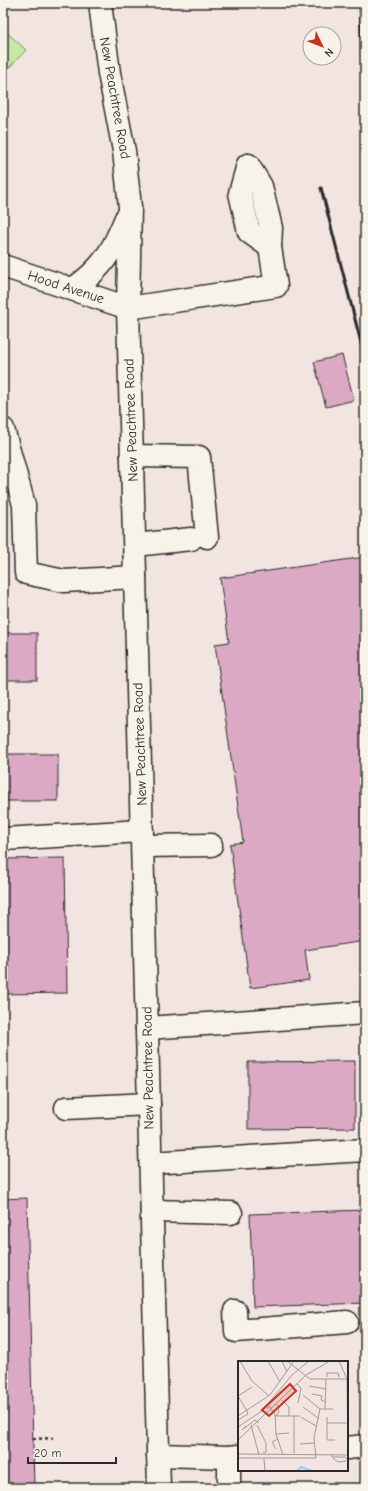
<svg xmlns="http://www.w3.org/2000/svg" width="368" height="1491" font-family="'Comic Neue',sans-serif">
<rect width="100%" height="100%" fill="#f2e4e1"/>
<filter id="ink" filterUnits="userSpaceOnUse"><feTurbulence type="fractalNoise" baseFrequency=".025" numOctaves="2"/><feDisplacementMap in="SourceGraphic" scale="8" xChannelSelector="R" yChannelSelector="G"/><feConvolveMatrix kernelMatrix="1 2 1 2 8 2 1 2 1" color-interpolation-filters="sRGB"/></filter>
<g filter="url(#ink)">
<path fill="#c5e9a2" stroke="#788a66" d="M 3,29 L 26,50 L 3,74 Z"/>
<g fill="#dca9c5" stroke="#2b2b2b">
<path d="M 342,355 L 354,400 L 326,407 L 314,362 Z"/>
<path d="M 365,557 L 365,941 L 305,950 L 309,980 L 250,988 L 230,844 L 243,842 L 215,644 L 229,642 L 220,578 Z"/>
<rect x="3" y="633" width="34" height="47"/>
<rect x="3" y="754" width="55" height="47"/>
<path d="M 65,858 L 67,993 L 3,994 L 3,859 Z"/>
<path d="M 355,1061 L 355,1128 L 248,1129 L 248,1062 Z"/>
<path d="M 27,1198 L 34,1488 L 3,1488 L 3,1199 Z"/>
<path d="M 365,1210 L 365,1303 L 253,1307 L 250,1214 Z"/>
</g>
<g fill="none" stroke-linecap="round" stroke-linejoin="round">
<defs>
<g id="minor">
<path d="M 100,3 L 109,73 L 124,151 L 130,207 L 128,308 L 159,1488"/>
<path d="M 248,165 L 240,193 L 249,232 L 270,247"/>
<path d="M 3,266 L 128,308 L 276,286 L 270,247 L 271,228 L 261,186 L 248,165"/>
<path d="M 73,289 C 103,268 112,252 126,218"/>
<path d="M 3,429 L 24,505 L 26,573 L 64,581 L 135,577"/>
<path d="M 132,456 L 199,457 L 207,537"/>
<path d="M 135,545 L 191,539"/>
<path d="M 3,839 L 142,831"/>
<path d="M 143,846 L 211,845"/>
<path d="M 147,1028 L 365,1013"/>
<path d="M 66,1108 L 149,1104"/>
<path d="M 151,1163 L 365,1150"/>
<path d="M 152,1211 L 231,1213"/>
<path d="M 235,1311 L 236,1331 L 347,1322"/>
<path d="M 347,1448 L 365,1446"/>
<path d="M 158,1455 L 229,1457"/>
<path d="M 229,1488 L 229,1457 L 239,1456"/>
</g>
</defs>
<use href="#minor" stroke="#2b2b2b" stroke-width="25"/>
<path stroke="#2b2b2b" stroke-width="2.5" stroke-dasharray="3 3" stroke-linecap="butt" d="M 33,1439 L 53,1438"/>
<use href="#minor" stroke="#f7f3e8" stroke-width="22"/>
<g stroke="#2b2b2b" stroke-width="3">
<path d="M 360,3 L 365,100"/>
<path d="M 321,188 L 365,358"/>
</g>
</g>
</g>
<g text-anchor="middle" dominant-baseline="central" stroke-width="3" stroke-linejoin="round" paint-order="stroke">
<g font-size="14" fill="#2b2b2b" stroke="#f7f3e8">
<text transform="translate(115 98) rotate(80)">New Peachtree Road</text>
<text transform="translate(66 287) rotate(18)">Hood Avenue</text>
<text transform="translate(131 420) rotate(-92)">New Peachtree Road</text>
<text transform="translate(140 744) rotate(-92)">New Peachtree Road</text>
<text transform="translate(148 1068) rotate(-91)">New Peachtree Road</text>
</g>
</g>
<g transform="translate(238 1361)">
<rect width="110" height="110" fill="#f2e4e1"/>
<path fill="none" stroke="#9ecaf8" stroke-width="2" d="M 59,110 L 63,106 L 74,110"/>
<path fill="none" stroke="#a29a98" stroke-width="1" d="M 2,0 L 14,20 L 31,35M 30,0 L 42,21M 44,0 L 49,11M 49,0 L 72,18 L 110,18M 101,0 L 109,18 L 110,99M 89,16 L 89,12 L 100,12 L 101,16M 59,23 L 63,27 L 60,42M 71,25 L 88,28M 74,33 L 84,35 L 83,39 L 88,41M 65,34 L 82,48M 0,35 L 14,26M 0,35 L 9,50M 44,39 L 51,46 L 51,55M 65,46 L 80,57M 29,48 L 31,45 L 37,53 L 38,73 L 45,94M 82,48 L 95,48M 87,48 L 88,18M 0,55 L 32,34 L 56,0M 37,55 L 62,55M 38,55 L 41,51 L 39,43M 63,56 L 78,65M 89,56 L 89,79 L 97,79M 0,59 L 10,53 L 9,50M 89,62 L 110,62M 13,64 L 21,94M 19,64 L 28,82 L 28,91 L 25,92M 8,65 L 4,69 L 17,59 L 21,62M 0,66 L 24,50 L 54,14 L 71,0M 38,73 L 51,72M 0,79 L 68,14 L 92,0M 62,83 L 76,82M 38,88 L 34,81 L 40,78M 56,92 L 56,55M 0,93 L 110,94M 93,94 L 94,96 L 107,96 L 110,99M 0,97 L 78,97 L 76,77 L 82,48M 95,97 L 100,101 L 108,100M 26,98 L 27,110"/>
<path fill="#c8321e" fill-opacity="0.15" stroke="#c8321e" stroke-width="2" d="M 52,23 L 58,30 L 31,55 L 24,49 Z"/>
<rect width="110" height="110" fill="none" stroke="#2b2b2b" stroke-width="2"/>
</g>
<rect width="368" height="1491" fill="none" stroke="#f7f3e8" stroke-width="16"/>
<rect x="8" y="8" width="352" height="1475" fill="none" stroke="#2b2b2b" stroke-width="1.5" filter="url(#ink)"/>
<g transform="translate(322 46) rotate(133)"><circle r="19" fill="#f7f3e8" stroke="#a5a39c"/>
<path d="M0-3L7 15L0 10L-7 15Z" fill="#c8321e"/>
<text y="-6" font-size="11" font-weight="bold" text-anchor="middle" fill="#2b2b2b">N</text>
</g>
<path d="M28 1457v6h88v-6" fill="none" stroke="#2b2b2b" stroke-width="2"/>
<text x="34" y="1457" font-size="12" fill="#2b2b2b" stroke="#f7f3e8" stroke-width="3" paint-order="stroke">20 m</text>
</svg>
